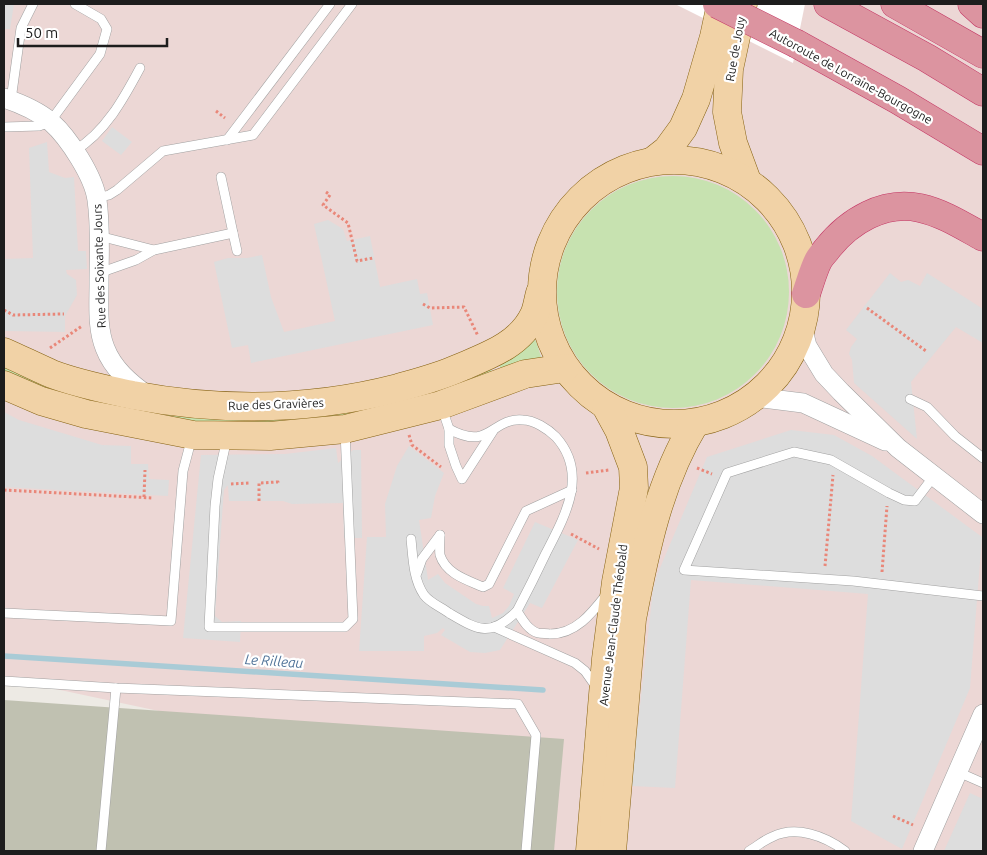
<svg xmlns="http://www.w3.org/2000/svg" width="987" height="855" font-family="Ubuntu,sans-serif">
<rect width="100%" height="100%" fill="#edeae4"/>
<path fill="#ecd7d5" d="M 4,4 L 983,4 L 983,851 L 487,851 L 487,781 L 4,678 Z"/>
<path fill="#c0c1b1" d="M 4,700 L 564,739 L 554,851 L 4,851 Z"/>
<g fill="#c7e2b0">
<circle cx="673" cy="292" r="116"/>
<path d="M 533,339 L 536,341 L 542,360 L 502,371 L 498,363 Z"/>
<path d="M 4,364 L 160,411 L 490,367 L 493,374 L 411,404 L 296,424 L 179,422 L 71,398 L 4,373 Z"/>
</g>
<g fill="#ddd">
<path d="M 4,4 L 14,4 L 10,29 L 4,29 Z"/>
<path d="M 112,127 L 132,142 L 121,155 L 102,141 Z"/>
<path d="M 47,142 L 49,172 L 65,178 L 74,177 L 78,251 L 86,251 L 87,269 L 66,270 L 67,274 L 76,280 L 77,295 L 65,316 L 65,332 L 6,331 L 4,330 L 4,259 L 33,258 L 29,148 Z"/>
<path d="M 328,220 L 343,229 L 347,241 L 370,236 L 380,287 L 417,279 L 420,294 L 427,293 L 433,325 L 251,363 L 248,345 L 232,348 L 214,262 L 228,258 L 247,258 L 262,255 L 271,297 L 284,332 L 335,321 L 314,224 Z"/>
<path d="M 890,273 L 901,282 L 908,280 L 920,286 L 927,273 L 983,309 L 983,343 L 956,327 L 911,382 L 917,439 L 854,383 L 852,360 L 849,354 L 851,347 L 857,339 L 846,330 Z"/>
<path d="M 4,412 L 19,420 L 102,445 L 131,446 L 131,464 L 148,464 L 149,479 L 169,480 L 168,496 L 4,487 Z"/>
<path d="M 791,430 L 834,435 L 872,456 L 982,537 L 970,688 L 902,849 L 851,821 L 868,594 L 691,580 L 675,788 L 631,786 L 653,590 L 657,575 L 707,457 Z"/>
<path d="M 409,446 L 444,473 L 435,496 L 431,518 L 419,520 L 428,580 L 438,574 L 445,583 L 476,604 L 483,606 L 489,606 L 492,618 L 503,613 L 509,606 L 514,594 L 503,588 L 535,522 L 578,540 L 542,608 L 530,603 L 500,650 L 485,653 L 470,652 L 441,635 L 445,630 L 443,628 L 437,633 L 424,636 L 424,651 L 359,651 L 367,537 L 386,537 L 385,504 L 397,466 Z"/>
<path d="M 336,448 L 338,463 L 353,450 L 361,450 L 362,538 L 344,538 L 343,503 L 292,504 L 283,501 L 229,501 L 228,486 L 227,486 L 224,490 L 223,502 L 215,616 L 222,622 L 241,621 L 240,642 L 183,638 L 201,455 L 285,454 Z"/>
<path d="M 970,793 L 983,799 L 983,846 L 981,851 L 944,851 Z"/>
</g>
<path fill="#fff" d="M 675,4 L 805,4 L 793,63 Z"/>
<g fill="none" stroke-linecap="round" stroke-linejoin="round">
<path stroke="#a9cbd6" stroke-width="5.5" d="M 4,656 L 543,690"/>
<defs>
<g id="service">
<path d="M 11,100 L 21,28 L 33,4"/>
<path d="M 4,127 L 39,126 L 50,122 L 100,54 L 107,29 L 101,19 L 75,4"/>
<path d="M 227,140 L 330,4"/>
<path d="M 74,151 C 105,133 124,98 140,68"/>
<path d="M 221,177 L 233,233"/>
<path d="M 97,198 L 109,195 L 117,190 L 163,151 L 253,135 L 352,4"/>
<path d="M 99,236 L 154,250"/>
<path d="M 99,273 L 136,260 L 154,250 L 233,233 L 237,251"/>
<path d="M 910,399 L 927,407 L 955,436 L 983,458"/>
<path d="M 442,408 L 449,429 L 449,445 L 456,466 L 462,479 L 493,431"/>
<path d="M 227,438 L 218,479 L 215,506 L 209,627 L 345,627 L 353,619 L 345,431"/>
<path d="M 934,476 L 915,501 L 904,500 L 889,493 L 831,460 L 794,452 L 727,473 L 684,570 L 853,581 L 983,596"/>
<path d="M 440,535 C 440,541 439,549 440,555 C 446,574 467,580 483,587 L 489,584 L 526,511 L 572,490"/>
<path d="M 411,539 C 413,557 413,579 424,595 C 430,603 441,607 449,613 C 478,630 490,638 517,611 C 527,592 537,572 546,553 C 565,516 589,474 556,437 C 548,429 534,420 523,420 C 491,417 491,452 449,429"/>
<path d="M 417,573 L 422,559 L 440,535"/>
<path d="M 517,611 C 522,619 528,630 538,633 C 542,634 547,633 550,634 C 576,634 592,613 606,595"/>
<path d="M 4,613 L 171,621 L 183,471 L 192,437"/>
<path d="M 494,627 L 575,663 L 585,671 L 597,688"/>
<path d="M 4,681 L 116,688 L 518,704 L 536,735 L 526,851"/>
<path d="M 958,772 L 983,783"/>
<path d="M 101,851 L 116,688"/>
<path d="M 749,851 C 756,847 764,840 772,837 C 796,825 825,836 845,851"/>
</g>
<g id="minor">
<path d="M 4,98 C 19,103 39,112 51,122 C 69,138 94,177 97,200 C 101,228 99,256 99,284 C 99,305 97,328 105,348 C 113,369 130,383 148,396"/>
<path d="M 802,326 L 807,346 L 824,374 L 841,392 L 898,448 L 983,514"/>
<path d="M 755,397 L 803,403 L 885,441"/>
<path d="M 923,851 L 983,714"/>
</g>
<g id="primary">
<path d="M 743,4 L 729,69 L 727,112 L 733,143 L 747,181"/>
<circle cx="674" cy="292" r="132"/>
<path d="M 653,161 L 667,150 L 683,128 L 696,99 L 714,37 L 721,4"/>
<path d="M 4,352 C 20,359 36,367 52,374 C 78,384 105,389 132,395 C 222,412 309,411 398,388 C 419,382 439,377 459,368 C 487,356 520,345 534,315 C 537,309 538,300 540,293"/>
<path d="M 4,385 L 41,401 L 86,414 L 193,435 L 270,436 L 345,429 L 441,405 L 525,374 L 565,368"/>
<path d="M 590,851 L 606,659 L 616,582 L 634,488 L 633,467 L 619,430 L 606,406"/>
<path d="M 612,851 L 632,619 C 645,551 659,482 695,423"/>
</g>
<g id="motorway">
<path d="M 828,4 L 927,58 L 983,92"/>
<path d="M 895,4 L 983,54"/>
<path d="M 972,4 L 983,14"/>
<path d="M 797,44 L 898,100 L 983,151"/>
<path d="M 806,294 C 810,283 813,271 818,261 C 820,257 824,253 827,249 C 849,221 884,200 920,208 C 943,213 963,226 983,237"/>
</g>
</defs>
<use href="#service" stroke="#a1a1a1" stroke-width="10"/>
<use href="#minor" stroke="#a1a1a1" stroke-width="20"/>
<use href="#primary" stroke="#856111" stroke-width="29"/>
<use href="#motorway" stroke="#c43865" stroke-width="29"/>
<g stroke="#e98779" stroke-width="3" stroke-dasharray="2.5 2.5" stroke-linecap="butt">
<path d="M 216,111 L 225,118"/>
<path d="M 326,192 L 330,195 L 323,205 L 348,223 L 357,261 L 373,258"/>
<path d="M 423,304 L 430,308 L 464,307 L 478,336"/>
<path d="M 867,308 L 926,351"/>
<path d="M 4,310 L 13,315 L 64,314"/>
<path d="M 50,348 L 82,326"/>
<path d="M 409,435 L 412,445 L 441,467"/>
<path d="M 697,468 L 712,474"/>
<path d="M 586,473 L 609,470"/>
<path d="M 231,484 L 250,483"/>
<path d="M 4,490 L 153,498"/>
<path d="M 144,497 L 145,470"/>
<path d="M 259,501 L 259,483 L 278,482 L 278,485"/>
<path d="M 571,534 L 599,549"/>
<path d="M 825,566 L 833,475"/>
<path d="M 882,572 L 887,506"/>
<path d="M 893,816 L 913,825"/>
</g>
<use href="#service" stroke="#fff" stroke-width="9"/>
<use href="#minor" stroke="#fff" stroke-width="19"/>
<use href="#primary" stroke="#f1d2a6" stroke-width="28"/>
<use href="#motorway" stroke="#dc94a0" stroke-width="28"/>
<defs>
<path id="motorway-bridge" d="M 717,4 L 797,44"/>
</defs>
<use href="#motorway-bridge" stroke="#c43865" stroke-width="29" stroke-linecap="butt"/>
<use href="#motorway-bridge" stroke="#dc94a0" stroke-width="28"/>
</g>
<g text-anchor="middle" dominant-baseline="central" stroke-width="4.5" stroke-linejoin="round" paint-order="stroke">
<g font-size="12" fill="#1d1d1d" stroke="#fff">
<text transform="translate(735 49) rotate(-80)">Rue de Jouy</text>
<text transform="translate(851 76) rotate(29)">Autoroute de Lorraine-Bourgogne</text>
<text transform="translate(99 266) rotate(-92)">Rue des Soixante Jours</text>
<text transform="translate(276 404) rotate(-2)">Rue des Gravières</text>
<text transform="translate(613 625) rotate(-83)">Avenue Jean-Claude Théobald</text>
</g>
<g font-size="14" font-style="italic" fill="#52759a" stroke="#fff">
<text transform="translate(274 661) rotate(4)">Le Rilleau</text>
</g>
</g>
<rect width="987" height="855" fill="none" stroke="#1d1d1d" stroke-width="10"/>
<path d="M18 38v8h149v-8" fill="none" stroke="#1d1d1d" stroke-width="2.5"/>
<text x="25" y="38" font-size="15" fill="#1d1d1d" stroke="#ffffff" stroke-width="4" paint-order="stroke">50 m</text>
</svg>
